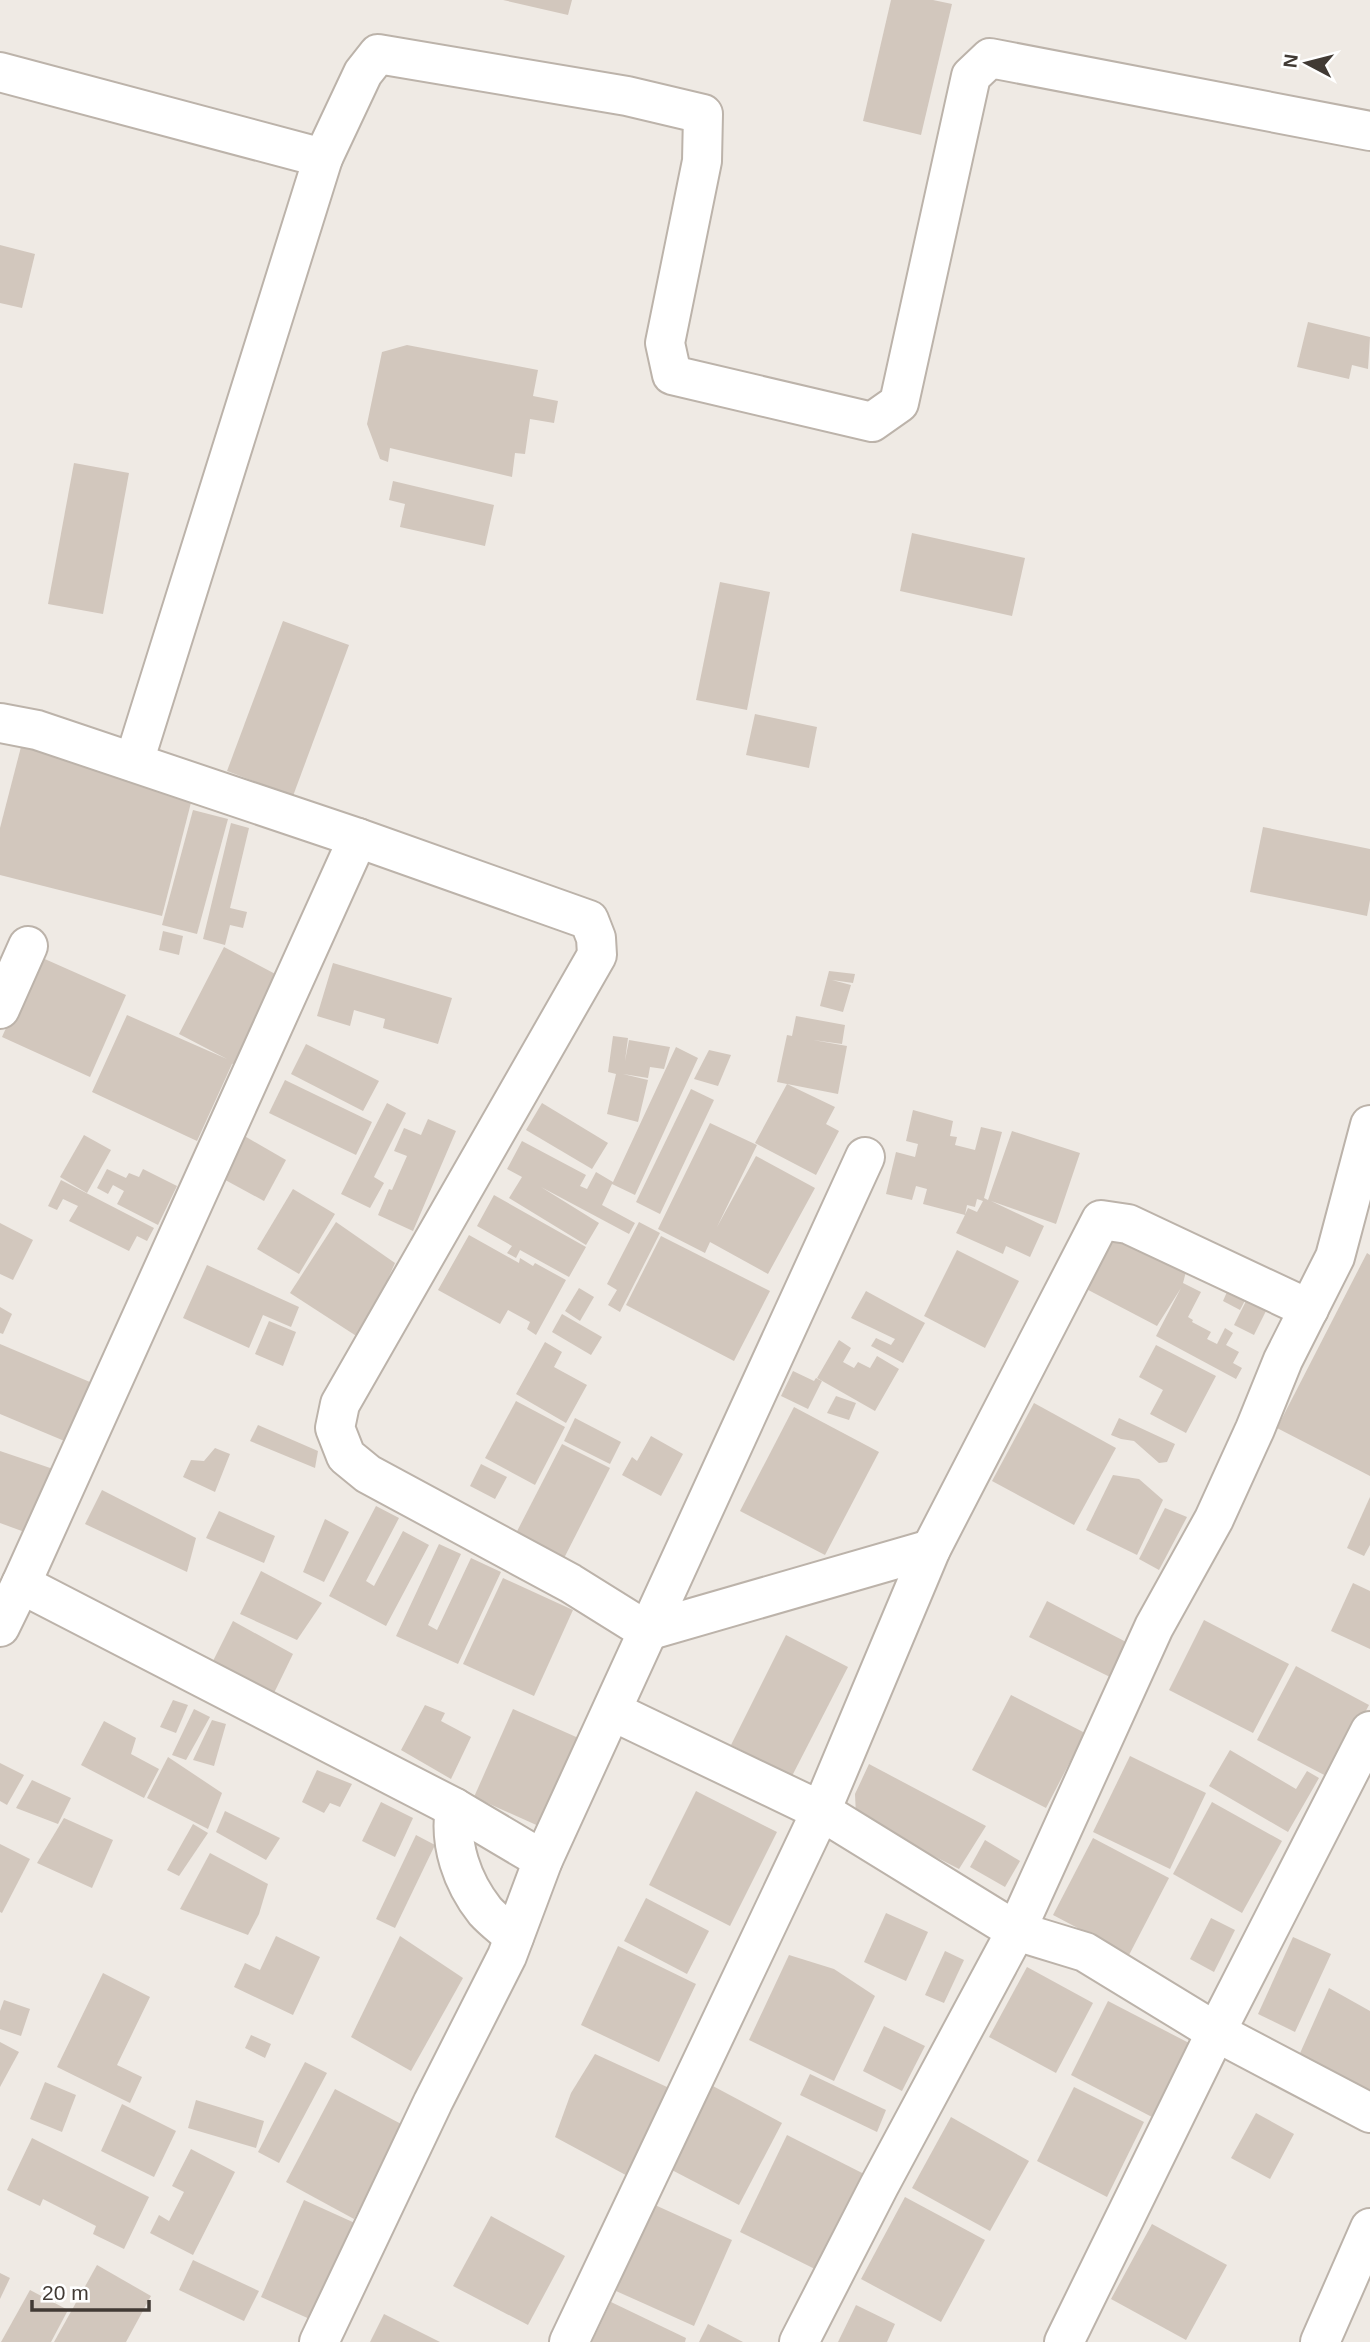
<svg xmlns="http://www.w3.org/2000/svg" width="1370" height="2342" font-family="Helvetica,sans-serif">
<rect width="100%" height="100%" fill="#efeae4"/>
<g fill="#d2c7bd">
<path d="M 503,0 L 572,0 L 568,15 Z"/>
<path d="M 891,0 L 933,0 L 952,4 L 921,135 L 863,121 Z"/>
<path d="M 0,245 L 35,254 L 22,308 L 0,303 Z"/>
<path d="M 1308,322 L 1370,337 L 1368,369 L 1352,365 L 1349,379 L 1297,367 Z"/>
<path d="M 407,345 L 538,370 L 533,396 L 558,401 L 554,423 L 530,419 L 525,454 L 515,453 L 512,477 L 390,448 L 388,462 L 380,459 L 367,424 L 382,352 Z"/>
<path d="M 74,463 L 129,473 L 103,614 L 48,604 Z"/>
<path d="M 393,481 L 494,505 L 485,546 L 400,527 L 405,504 L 389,500 Z"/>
<path d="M 912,533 L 1025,558 L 1012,616 L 900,591 Z"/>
<path d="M 720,582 L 770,592 L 747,710 L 696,700 Z"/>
<path d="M 283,621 L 349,645 L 293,796 L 227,771 Z"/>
<path d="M 755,714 L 817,727 L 809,768 L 746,755 Z"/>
<path d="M 22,743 L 195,787 L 162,916 L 0,875 L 0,828 Z"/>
<path d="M 193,810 L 228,819 L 197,934 L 162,925 Z"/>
<path d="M 231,823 L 249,828 L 230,908 L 247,912 L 243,928 L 230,925 L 225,945 L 203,939 Z"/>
<path d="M 1263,827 L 1370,849 L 1370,900 L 1367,916 L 1250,892 Z"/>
<path d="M 163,931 L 183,936 L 179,955 L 159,950 Z"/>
<path d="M 224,947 L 281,977 L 236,1063 L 232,1064 L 197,1141 L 92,1092 L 127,1015 L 227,1059 L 179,1034 Z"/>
<path d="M 38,956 L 126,995 L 90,1077 L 2,1037 Z"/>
<path d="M 333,963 L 452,998 L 438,1044 L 383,1028 L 385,1019 L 354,1010 L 350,1026 L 317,1016 Z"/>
<path d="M 829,971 L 855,974 L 853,983 L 832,980 L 851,985 L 843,1012 L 820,1006 Z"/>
<path d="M 796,1016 L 845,1025 L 842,1044 L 813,1040 L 847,1046 L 838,1094 L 787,1084 L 835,1107 L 826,1124 L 839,1131 L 816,1175 L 755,1143 L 787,1084 L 777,1082 L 787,1035 L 792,1036 Z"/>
<path d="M 613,1036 L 628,1038 L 625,1061 L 629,1040 L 670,1047 L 664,1069 L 650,1067 L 648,1078 L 623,1074 L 648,1080 L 638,1122 L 607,1114 L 616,1074 L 608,1072 Z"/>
<path d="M 306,1044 L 379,1081 L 363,1111 L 291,1074 Z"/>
<path d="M 676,1047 L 698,1058 L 635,1195 L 612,1184 L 602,1205 L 635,1223 L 629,1234 L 541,1187 L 599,1223 L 586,1245 L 509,1198 L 522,1177 L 507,1169 L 522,1141 L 586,1175 L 580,1186 L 587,1189 L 596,1172 L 613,1182 Z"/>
<path d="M 709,1050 L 731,1055 L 718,1086 L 694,1079 Z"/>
<path d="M 285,1080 L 372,1122 L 356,1155 L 269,1113 Z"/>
<path d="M 691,1089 L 714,1100 L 660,1214 L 636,1202 Z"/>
<path d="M 387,1103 L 406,1113 L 374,1177 L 384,1183 L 370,1208 L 341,1194 Z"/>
<path d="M 542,1103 L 608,1143 L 592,1169 L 526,1130 Z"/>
<path d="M 913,1110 L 953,1121 L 950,1136 L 957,1137 L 955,1145 L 975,1150 L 981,1127 L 1002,1132 L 984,1198 L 988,1200 L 1012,1131 L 1080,1153 L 1056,1224 L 991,1201 L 1044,1226 L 1030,1257 L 1006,1246 L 1003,1254 L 956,1233 L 964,1217 L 968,1208 L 977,1212 L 983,1201 L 977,1199 L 975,1207 L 967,1205 L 965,1215 L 923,1204 L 927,1189 L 916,1186 L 912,1200 L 886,1194 L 896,1152 L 915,1157 L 918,1144 L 906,1141 Z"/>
<path d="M 428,1119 L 456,1131 L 413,1231 L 378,1215 L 389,1189 L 392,1190 L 407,1156 L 394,1151 L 404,1128 L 421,1135 Z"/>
<path d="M 710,1123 L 757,1145 L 717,1227 L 756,1156 L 815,1188 L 768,1274 L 710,1242 L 705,1253 L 658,1229 Z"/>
<path d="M 241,1134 L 286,1160 L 264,1201 L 218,1176 Z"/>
<path d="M 84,1135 L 111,1150 L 87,1193 L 60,1177 Z"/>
<path d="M 107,1169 L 126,1178 L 129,1173 L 139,1177 L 143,1169 L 177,1186 L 158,1225 L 117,1204 L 124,1191 L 113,1185 L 108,1194 L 97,1188 Z"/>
<path d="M 61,1180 L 154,1228 L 147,1241 L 137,1236 L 129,1251 L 69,1221 L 78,1206 L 63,1199 L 57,1210 L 48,1206 Z"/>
<path d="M 293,1189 L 335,1214 L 299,1274 L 257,1249 Z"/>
<path d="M 494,1195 L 586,1247 L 569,1277 L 520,1250 L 516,1258 L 507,1253 L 512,1246 L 477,1226 Z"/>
<path d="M 336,1222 L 395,1263 L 361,1339 L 290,1293 Z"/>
<path d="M 639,1222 L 660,1233 L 620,1312 L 608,1305 L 617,1290 L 607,1284 Z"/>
<path d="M 0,1223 L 33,1240 L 13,1280 L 0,1274 Z"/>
<path d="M 1104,1224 L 1187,1268 L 1183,1283 L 1201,1292 L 1188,1317 L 1193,1320 L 1192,1322 L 1211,1332 L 1207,1339 L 1217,1344 L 1225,1328 L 1233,1333 L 1226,1345 L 1239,1352 L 1233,1363 L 1242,1368 L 1236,1379 L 1156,1336 L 1181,1288 L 1157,1326 L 1073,1282 Z"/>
<path d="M 469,1235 L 519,1263 L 520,1258 L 533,1266 L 535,1263 L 566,1280 L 536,1335 L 527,1329 L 530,1322 L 508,1310 L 500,1324 L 438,1290 Z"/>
<path d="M 661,1236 L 770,1291 L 734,1361 L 626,1305 Z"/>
<path d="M 957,1250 L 1019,1281 L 985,1348 L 924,1316 Z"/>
<path d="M 1367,1253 L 1370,1255 L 1370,1476 L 1277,1428 Z"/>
<path d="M 207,1265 L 299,1307 L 291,1327 L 263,1315 L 249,1348 L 183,1318 Z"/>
<path d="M 1233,1278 L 1252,1287 L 1240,1310 L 1223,1301 Z"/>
<path d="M 579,1288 L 594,1297 L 580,1321 L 565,1311 Z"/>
<path d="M 1252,1289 L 1272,1299 L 1254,1335 L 1234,1325 Z"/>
<path d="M 866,1291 L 925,1323 L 903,1363 L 871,1346 L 876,1338 L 891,1345 L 895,1339 L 851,1318 Z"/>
<path d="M 0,1307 L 12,1314 L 3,1334 L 0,1333 Z"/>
<path d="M 562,1314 L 602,1337 L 591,1355 L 552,1332 Z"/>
<path d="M 269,1321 L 296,1332 L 283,1366 L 255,1354 Z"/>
<path d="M 839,1340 L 851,1348 L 843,1362 L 854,1368 L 858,1362 L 870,1368 L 877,1356 L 899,1369 L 875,1411 L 817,1378 Z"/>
<path d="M 545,1342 L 562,1352 L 554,1367 L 587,1385 L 566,1423 L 516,1394 Z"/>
<path d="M 0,1344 L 97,1385 L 74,1445 L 0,1414 Z"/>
<path d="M 1156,1345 L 1216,1376 L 1186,1433 L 1150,1414 L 1163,1390 L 1139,1377 Z"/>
<path d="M 793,1371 L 814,1381 L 816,1378 L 822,1381 L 808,1409 L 781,1396 Z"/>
<path d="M 836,1396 L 856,1403 L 849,1420 L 827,1413 Z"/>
<path d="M 516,1401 L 565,1427 L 535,1485 L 485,1458 Z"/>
<path d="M 1034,1403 L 1116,1448 L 1074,1525 L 992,1481 Z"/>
<path d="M 794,1407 L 879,1452 L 825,1555 L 740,1511 Z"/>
<path d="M 575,1418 L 621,1442 L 610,1464 L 564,1441 Z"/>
<path d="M 1119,1418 L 1175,1444 L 1167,1462 L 1159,1463 L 1134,1441 L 1121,1439 L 1111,1435 Z"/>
<path d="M 258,1425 L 318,1451 L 315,1468 L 250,1441 Z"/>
<path d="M 651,1436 L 683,1454 L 661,1496 L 622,1475 L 632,1457 L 637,1461 Z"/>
<path d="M 562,1444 L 610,1468 L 560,1566 L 512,1541 Z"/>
<path d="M 215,1448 L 230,1454 L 215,1492 L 183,1477 L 191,1460 L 204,1461 Z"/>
<path d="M 0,1451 L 65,1473 L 30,1534 L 0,1523 Z"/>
<path d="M 481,1464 L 507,1477 L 495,1499 L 470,1486 Z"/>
<path d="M 1113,1475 L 1139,1479 L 1163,1500 L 1137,1555 L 1086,1530 Z"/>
<path d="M 102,1490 L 196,1538 L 187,1572 L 85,1524 Z"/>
<path d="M 1370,1497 L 1370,1545 L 1364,1556 L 1347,1548 Z"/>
<path d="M 376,1506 L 399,1518 L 366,1581 L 374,1586 L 403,1531 L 429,1545 L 386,1626 L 329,1596 Z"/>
<path d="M 1165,1508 L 1187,1517 L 1159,1570 L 1139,1559 Z"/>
<path d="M 219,1511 L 275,1536 L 264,1563 L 206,1538 Z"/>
<path d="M 325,1519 L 349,1532 L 324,1582 L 303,1572 Z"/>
<path d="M 439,1544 L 461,1554 L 428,1625 L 437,1630 L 471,1558 L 501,1572 L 458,1664 L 396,1636 Z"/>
<path d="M 261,1571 L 322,1603 L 297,1640 L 240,1614 Z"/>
<path d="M 503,1578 L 573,1610 L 534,1696 L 463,1664 Z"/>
<path d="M 1353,1583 L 1370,1591 L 1370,1649 L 1331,1631 Z"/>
<path d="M 1047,1601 L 1128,1643 L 1112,1678 L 1029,1637 Z"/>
<path d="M 1204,1620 L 1289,1664 L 1253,1733 L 1169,1690 Z"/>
<path d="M 233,1621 L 293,1654 L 274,1693 L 212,1663 Z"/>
<path d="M 786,1635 L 848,1667 L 792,1776 L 731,1745 Z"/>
<path d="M 1296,1666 L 1369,1705 L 1330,1778 L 1257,1740 Z"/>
<path d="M 1011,1695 L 1085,1733 L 1046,1808 L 972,1770 Z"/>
<path d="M 173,1700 L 188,1705 L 176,1733 L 160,1727 Z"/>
<path d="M 425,1705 L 445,1713 L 441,1721 L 471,1737 L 451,1779 L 401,1750 Z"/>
<path d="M 194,1709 L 210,1717 L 186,1760 L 172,1755 Z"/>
<path d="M 513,1709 L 583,1740 L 543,1828 L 474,1797 Z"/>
<path d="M 212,1720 L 226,1724 L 214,1766 L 193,1760 Z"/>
<path d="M 104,1721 L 136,1738 L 131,1754 L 159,1769 L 144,1798 L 81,1765 Z"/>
<path d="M 1230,1750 L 1296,1789 L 1307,1771 L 1319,1778 L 1288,1832 L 1209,1786 Z"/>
<path d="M 1130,1756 L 1206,1793 L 1170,1869 L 1093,1832 Z"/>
<path d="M 168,1757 L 222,1793 L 208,1829 L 147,1798 Z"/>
<path d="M 0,1763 L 24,1775 L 7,1805 L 0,1801 Z"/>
<path d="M 869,1764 L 986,1826 L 959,1869 L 856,1816 L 855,1794 Z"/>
<path d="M 317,1770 L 352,1784 L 340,1807 L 330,1803 L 324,1813 L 302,1802 Z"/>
<path d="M 32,1780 L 71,1798 L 58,1824 L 16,1808 Z"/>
<path d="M 696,1791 L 777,1832 L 730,1926 L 649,1885 Z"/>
<path d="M 381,1802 L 413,1818 L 395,1857 L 362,1841 Z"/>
<path d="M 1212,1802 L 1282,1841 L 1242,1913 L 1173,1874 Z"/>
<path d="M 225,1811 L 280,1838 L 266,1860 L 216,1832 Z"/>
<path d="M 64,1818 L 113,1840 L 92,1888 L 37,1863 Z"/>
<path d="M 193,1824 L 208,1833 L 179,1876 L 167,1870 Z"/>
<path d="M 416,1835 L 435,1845 L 395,1928 L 376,1919 Z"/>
<path d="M 1093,1838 L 1169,1878 L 1129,1955 L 1053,1915 Z"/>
<path d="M 985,1840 L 1020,1861 L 1005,1887 L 970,1867 Z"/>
<path d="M 0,1844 L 30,1859 L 2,1913 L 0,1912 Z"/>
<path d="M 210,1853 L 268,1884 L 259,1914 L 248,1935 L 180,1909 Z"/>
<path d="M 646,1898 L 709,1931 L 687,1974 L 624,1941 Z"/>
<path d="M 886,1913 L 928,1932 L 906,1981 L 864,1962 Z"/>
<path d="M 1211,1918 L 1235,1930 L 1214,1972 L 1190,1959 Z"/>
<path d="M 276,1936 L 320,1957 L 293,2015 L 234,1987 L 245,1963 L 260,1970 Z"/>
<path d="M 400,1936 L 463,1978 L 411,2071 L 351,2037 Z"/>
<path d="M 1293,1937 L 1331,1954 L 1295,2032 L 1258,2014 Z"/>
<path d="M 618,1946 L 696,1984 L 659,2062 L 581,2025 Z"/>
<path d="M 945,1951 L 964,1960 L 944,2003 L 925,1995 Z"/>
<path d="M 789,1955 L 834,1969 L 875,1996 L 834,2081 L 749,2040 Z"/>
<path d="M 1027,1967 L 1093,2003 L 1056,2073 L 989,2037 Z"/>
<path d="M 103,1973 L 150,1997 L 117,2065 L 142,2077 L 130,2103 L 57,2067 Z"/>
<path d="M 1329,1988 L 1370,2011 L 1370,2097 L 1293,2069 Z"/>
<path d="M 4,2000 L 30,2009 L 21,2036 L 0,2029 L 0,2011 Z"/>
<path d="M 1108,2001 L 1189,2043 L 1152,2117 L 1071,2075 Z"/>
<path d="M 884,2026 L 925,2046 L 902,2091 L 863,2071 Z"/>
<path d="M 251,2035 L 271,2044 L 265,2058 L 245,2048 Z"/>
<path d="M 0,2042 L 19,2052 L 0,2087 Z"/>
<path d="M 595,2054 L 678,2092 L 635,2180 L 555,2137 L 571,2093 Z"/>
<path d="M 305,2062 L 327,2073 L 279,2163 L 258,2152 Z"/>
<path d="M 810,2074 L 886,2110 L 877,2132 L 800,2095 Z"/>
<path d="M 45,2082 L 76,2095 L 62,2132 L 30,2119 Z"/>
<path d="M 711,2085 L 782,2123 L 739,2205 L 668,2168 Z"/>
<path d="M 1074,2087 L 1144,2122 L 1107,2197 L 1037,2161 Z"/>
<path d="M 335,2089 L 405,2126 L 354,2219 L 286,2182 Z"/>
<path d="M 196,2100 L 264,2121 L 256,2148 L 188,2128 Z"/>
<path d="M 122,2104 L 176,2131 L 154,2177 L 101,2151 Z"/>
<path d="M 1256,2113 L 1294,2134 L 1270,2179 L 1231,2158 Z"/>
<path d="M 951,2117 L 1029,2161 L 990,2231 L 912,2188 Z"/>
<path d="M 787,2135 L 874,2179 L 827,2275 L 740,2232 Z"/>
<path d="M 32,2138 L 149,2197 L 124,2249 L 93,2234 L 96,2226 L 43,2199 L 40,2206 L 7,2190 Z"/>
<path d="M 191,2149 L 235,2172 L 193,2255 L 150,2233 L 159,2215 L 169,2221 L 184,2192 L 172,2186 Z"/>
<path d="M 905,2197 L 985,2240 L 941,2322 L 861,2279 Z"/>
<path d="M 304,2200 L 357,2224 L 314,2321 L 261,2297 Z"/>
<path d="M 655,2205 L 732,2240 L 694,2326 L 616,2291 Z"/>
<path d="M 491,2216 L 565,2256 L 528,2325 L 453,2286 Z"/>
<path d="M 1152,2224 L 1227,2265 L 1186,2340 L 1111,2299 Z"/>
<path d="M 193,2260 L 259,2291 L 244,2321 L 179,2290 Z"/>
<path d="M 97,2265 L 151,2296 L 126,2342 L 54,2342 Z"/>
<path d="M 0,2273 L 10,2278 L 0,2299 Z"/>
<path d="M 30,2290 L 68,2310 L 51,2342 L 1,2342 Z"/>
<path d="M 611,2302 L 686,2338 L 685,2342 L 592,2342 Z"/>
<path d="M 856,2305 L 895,2324 L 887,2342 L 838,2342 Z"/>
<path d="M 384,2314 L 440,2342 L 370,2342 Z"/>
<path d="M 708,2324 L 743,2342 L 699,2342 Z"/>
</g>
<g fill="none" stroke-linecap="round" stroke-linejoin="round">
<defs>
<g id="minor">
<path d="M 0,72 L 323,158 L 134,762"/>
<path d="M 323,158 L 363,73 L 378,54 L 627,96 L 703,114 L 702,161 L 665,343 L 672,375 L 872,422 L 899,403 L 971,76 L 990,58 L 1370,131"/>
<path d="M 0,723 L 37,730 L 358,838 L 589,920 L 596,938 L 597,955 L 340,1404 L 335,1428 L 346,1456 L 368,1474 L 570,1583 L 647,1631 L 931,1549"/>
<path d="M 0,1009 L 28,946"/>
<path d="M 21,1584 L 455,1808 L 543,1860"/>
<path d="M 0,1627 L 21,1584 L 358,838"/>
<path d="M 612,1711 L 821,1811 L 1016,1931 L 1085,1952 L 1216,2032 L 1370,2113"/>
<path d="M 455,1808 C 449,1844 462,1882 485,1911 C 493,1920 504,1928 514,1937"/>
<path d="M 319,2342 L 433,2102 L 507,1956 L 543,1860 L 865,1157"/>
<path d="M 569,2342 L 821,1811 L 931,1549 L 1101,1220 L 1128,1224 L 1309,1309"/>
<path d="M 799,2342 L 879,2186 L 1016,1931 L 1154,1627 L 1214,1519 L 1255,1429 L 1283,1360 L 1335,1257 L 1370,1125"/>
<path d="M 1064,2342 L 1216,2032 L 1370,1731"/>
<path d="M 1320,2342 L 1370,2228"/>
</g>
</defs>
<use href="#minor" stroke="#bcb3aa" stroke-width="42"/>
<use href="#minor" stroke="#fff" stroke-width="38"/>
</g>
<g transform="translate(1307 63) rotate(277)" stroke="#ffffff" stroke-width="5" paint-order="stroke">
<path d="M0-5L12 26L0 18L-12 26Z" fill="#413a34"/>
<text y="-10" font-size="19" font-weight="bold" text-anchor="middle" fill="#413a34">N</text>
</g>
<path d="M32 2300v10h117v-10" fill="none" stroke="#413a34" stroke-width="3.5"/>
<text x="42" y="2300" font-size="21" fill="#413a34" stroke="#ffffff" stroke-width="5" paint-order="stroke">20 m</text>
</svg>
